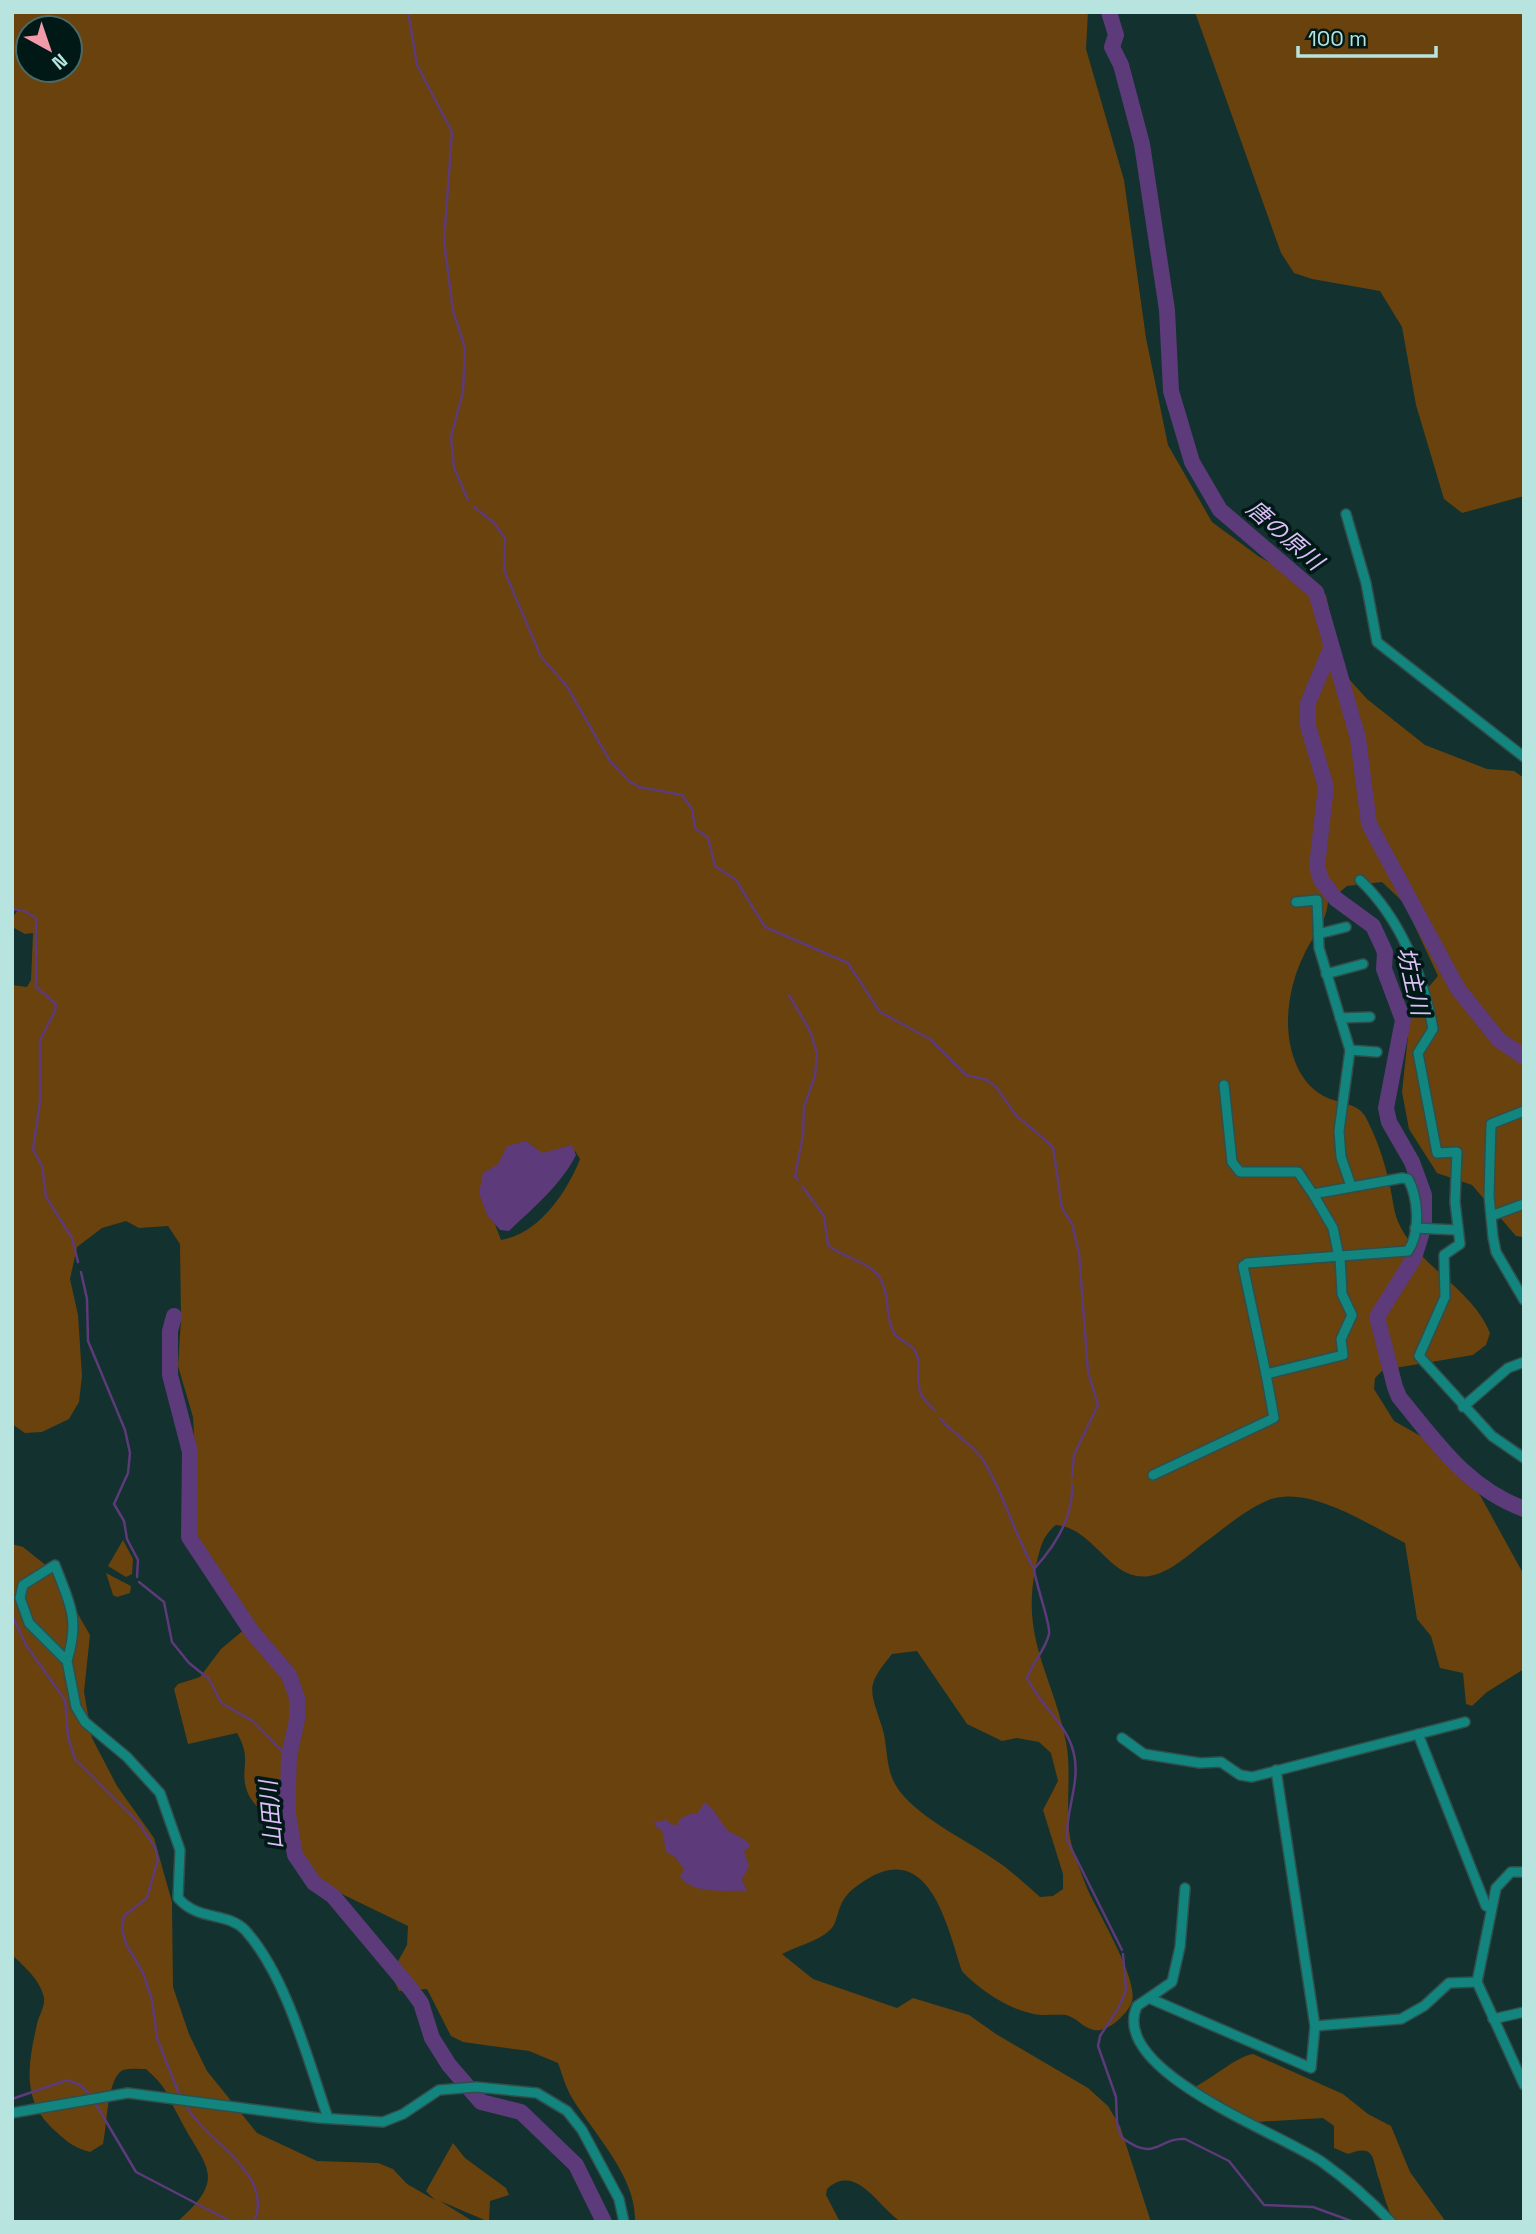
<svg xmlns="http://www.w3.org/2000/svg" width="1536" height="2234" font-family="'Space Grotesk','Noto Sans JP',sans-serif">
<rect width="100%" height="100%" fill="#12312f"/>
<g fill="#6a420d" fill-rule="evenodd">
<path d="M 12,12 L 1088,12 L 1086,49 L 1124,180 L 1146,338 L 1168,445 L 1212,522 L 1258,556 L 1326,595 L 1337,649 L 1348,678 L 1367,699 L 1425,745 L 1487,769 L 1514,771 L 1524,778 L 1524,1237 L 1516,1236 L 1472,1185 L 1437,1173 L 1409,1129 L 1402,1092 L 1411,1008 L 1438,976 L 1404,903 L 1382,882 L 1347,886 L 1328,902 C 1325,927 1314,933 1304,955 C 1294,974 1288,1000 1288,1022 C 1288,1051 1299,1086 1328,1098 C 1340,1103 1358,1104 1365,1116 C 1376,1136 1384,1160 1389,1182 C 1393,1197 1393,1214 1401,1228 C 1423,1269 1473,1290 1490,1333 L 1486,1345 L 1473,1355 L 1383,1370 L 1375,1378 L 1374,1389 L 1394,1421 L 1442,1448 L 1460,1468 L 1481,1497 L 1524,1575 L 1524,1669 L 1487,1692 L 1472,1706 L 1466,1704 L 1463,1673 L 1440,1668 L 1431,1636 L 1417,1619 L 1405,1543 C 1370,1525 1311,1486 1271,1499 C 1247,1508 1225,1528 1204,1543 C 1188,1555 1171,1572 1150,1576 C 1110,1583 1095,1528 1056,1525 C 1042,1536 1040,1549 1036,1566 C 1020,1639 1053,1675 1066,1742 C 1072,1773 1065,1806 1070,1837 C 1073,1854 1081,1872 1087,1888 C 1097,1912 1142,1984 1131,2004 C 1126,2015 1107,2033 1094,2030 C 1083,2028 1076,2017 1066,2015 C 1055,2014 1044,2016 1034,2014 C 1010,2010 978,1989 962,1971 C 945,1918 926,1830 853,1889 C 835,1904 840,1921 830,1930 C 817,1942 797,1946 782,1954 L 813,1979 L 897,2008 L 913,1998 L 969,2015 L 996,2034 L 1088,2088 L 1108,2106 L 1120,2126 L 1151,2222 L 901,2222 C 878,2207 856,2162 827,2189 L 826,2195 L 840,2222 L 635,2222 C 637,2177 594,2134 572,2098 C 566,2088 562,2074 558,2063 L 529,2051 L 463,2042 L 451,2036 L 427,1989 L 399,1991 L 391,1974 L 407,1945 L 408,1926 L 313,1880 C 292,1862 304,1859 295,1843 C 283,1823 255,1813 247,1791 C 239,1768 253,1761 237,1733 L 188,1744 L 174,1689 L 178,1684 L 200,1677 L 221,1649 L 252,1623 L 247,1611 L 186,1525 L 186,1513 L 197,1486 L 193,1417 L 178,1366 L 181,1319 L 180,1244 L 168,1226 L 139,1228 L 126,1221 L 102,1228 L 77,1247 L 70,1279 L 78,1315 L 82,1376 L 79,1402 L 69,1419 L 42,1432 L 25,1433 L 12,1424 L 12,985 L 27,987 L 31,980 L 33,933 L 25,934 L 14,928 L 13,917 L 17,911 L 12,906 ZM 28,28 L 70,28 L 70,70 L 28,70 ZM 575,1151 L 580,1159 C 567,1192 539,1234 501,1240 L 490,1211 L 503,1163 ZM 917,1651 L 967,1724 L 1002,1741 L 1017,1738 L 1039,1742 L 1051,1753 L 1058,1781 L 1043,1810 L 1063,1874 L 1063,1889 L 1053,1896 L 1040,1897 C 1026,1885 1013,1872 998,1862 C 969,1841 913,1816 895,1784 C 885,1766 888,1745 882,1727 C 870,1689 865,1687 892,1654 Z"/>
<path d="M 1195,12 L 1524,12 L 1524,496 L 1462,513 L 1444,499 L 1416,405 L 1402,327 L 1380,291 L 1312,279 L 1294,273 L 1281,253 Z"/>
<path d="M 123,1540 L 133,1559 L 132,1574 L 126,1577 L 108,1566 Z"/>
<path d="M 12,1544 L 23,1547 L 53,1571 L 90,1635 L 84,1692 L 92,1738 L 117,1786 L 154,1838 L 172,1902 L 173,1987 L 189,2034 L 207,2071 L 257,2133 L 317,2161 L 378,2163 L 393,2169 L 407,2184 L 435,2200 L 426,2191 L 453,2143 L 465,2158 L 506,2188 L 509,2195 L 490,2201 L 489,2222 L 440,2201 L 474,2222 L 177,2222 C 230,2176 204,2167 179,2117 C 165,2092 169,2090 146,2069 C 140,2069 129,2068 123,2070 C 107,2077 107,2127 103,2144 L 90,2152 C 71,2147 64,2139 50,2126 C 21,2097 29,2060 37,2024 C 39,2015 45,2007 44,1998 C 41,1981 24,1966 12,1955 Z"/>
<path d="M 106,1573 L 131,1586 L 130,1593 L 117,1597 L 113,1595 Z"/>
<path d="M 1253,2054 L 1343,2094 L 1368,2114 L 1391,2126 L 1410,2172 L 1446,2222 L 1394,2222 C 1387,2207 1383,2193 1379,2179 C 1372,2160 1376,2143 1348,2154 L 1334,2148 L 1334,2126 L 1323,2118 L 1257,2122 L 1195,2087 C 1214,2077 1236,2057 1253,2054 Z"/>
</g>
<g fill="#5d3a79">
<path d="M 526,1141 L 542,1153 L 572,1145 L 576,1155 C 561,1185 533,1208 509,1231 L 500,1230 L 487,1215 L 479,1193 L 483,1173 L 498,1164 L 507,1146 Z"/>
<path d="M 705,1802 C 714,1809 718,1818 725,1827 C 731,1836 744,1835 750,1846 L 744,1851 L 749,1866 L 742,1880 L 747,1891 C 727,1890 694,1895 680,1877 L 684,1869 L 675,1857 L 666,1852 L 662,1830 L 656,1827 L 654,1822 L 667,1820 L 670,1824 L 677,1825 L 681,1818 L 693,1813 L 697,1814 Z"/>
</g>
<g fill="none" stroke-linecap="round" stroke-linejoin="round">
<g stroke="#5d3a79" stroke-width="2.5">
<path d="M 408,12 L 417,65 L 452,132 L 444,241 L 453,311 L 465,348 L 463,392 L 451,437 L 454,468 L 468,500"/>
<path d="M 474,507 L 493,522 L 505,538 L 504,570 L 541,657 L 566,685 L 610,761 L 629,781 L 639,787 L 682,795 L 692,809 L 695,828 L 708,838 L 715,866 L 736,880 L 765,927 L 848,963 L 880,1012 L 930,1039 L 966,1075 L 987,1080 L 996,1087 L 1015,1114 L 1053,1147 L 1062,1208 L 1072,1224 L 1079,1253 L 1088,1372 L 1098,1405 L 1074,1455 L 1072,1477"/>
<path d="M 12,909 L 24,911 L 36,918 L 36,987 L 56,1004 L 55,1011 L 40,1040 L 40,1102 L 33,1149 L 42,1166 L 46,1197 L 72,1238 L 78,1262"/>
<path d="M 789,995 L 810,1031 L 817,1053 L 815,1076 L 804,1107 L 803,1135 L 795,1176 L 798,1180"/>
<path d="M 802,1186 L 824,1216 L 828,1245 C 842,1257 861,1259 875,1272 C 892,1289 883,1313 894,1333 C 899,1341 910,1343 915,1351 C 923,1364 914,1380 921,1394 C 923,1400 930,1405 935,1411"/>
<path d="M 81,1272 L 87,1299 L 88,1341 L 125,1430 L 130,1453 L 128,1473 L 114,1504 L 124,1521 L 127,1539 L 138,1560 L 137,1577"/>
<path d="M 940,1418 C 952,1434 972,1443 983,1460 C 1005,1495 1014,1534 1034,1569"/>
<path d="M 1072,1484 C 1074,1517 1055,1546 1034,1569 C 1036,1586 1051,1624 1049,1634 C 1046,1649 1032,1663 1027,1678 C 1039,1703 1064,1722 1072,1747 C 1083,1779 1065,1809 1067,1840 L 1122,1950"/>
<path d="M 139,1582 L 164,1602 L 172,1642 L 189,1663 L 209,1679 L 221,1703 L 253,1721 L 288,1757"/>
<path d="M 12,1615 L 26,1645 L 65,1700 L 68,1737 L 75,1759 L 138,1822 L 155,1847 L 158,1859 L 147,1898 L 124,1916 L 122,1929 L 126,1944 L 143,1973 L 152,2000 L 157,2038 L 181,2099"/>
<path d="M 1123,1954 L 1126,1990 L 1119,2007 L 1100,2036 L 1098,2046 L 1116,2097 L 1117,2123 L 1121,2137 C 1157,2164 1158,2137 1185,2139 L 1229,2161 L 1264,2205 L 1313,2207 L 1354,2222"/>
<path d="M 12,2099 L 67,2080 L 80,2085 L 91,2095"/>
<path d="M 94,2101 L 136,2172 L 232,2222"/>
<path d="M 185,2104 C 205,2142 275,2172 254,2222"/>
</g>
<g stroke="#5d3a79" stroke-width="16">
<path d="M 1109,12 L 1116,35 L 1112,47 L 1121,65 L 1142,144 L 1167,310 L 1171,391 L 1192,462 L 1220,510 L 1316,592 L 1358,738 L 1369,824 L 1458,989 L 1499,1040 L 1524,1057"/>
<path d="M 1331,648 L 1308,703 L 1308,726 L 1326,787 L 1317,866 L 1321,880 L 1336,899 L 1373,926 L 1385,952 L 1384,969 L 1403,1020 L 1386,1108 L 1389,1122 L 1412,1162 L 1424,1195 L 1424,1223"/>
<path d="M 1422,1232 L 1414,1258 L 1377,1317 L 1395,1387 L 1399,1397 C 1437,1443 1466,1487 1524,1509"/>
<path d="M 174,1316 L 170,1331 L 170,1375 L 190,1452 L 189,1537 L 252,1632 L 289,1675 L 297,1698 L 297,1720 L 289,1756 L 288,1789 L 288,1815 L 295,1855 L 314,1883 L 333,1896 L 410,1988 L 421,2003 L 432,2038 L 449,2065 L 481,2102 L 521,2112 L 576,2165 L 604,2222"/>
</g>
<defs>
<g id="street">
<path d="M 1346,514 L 1366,583 L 1377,642 L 1524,757"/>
<path d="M 1360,880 C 1400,918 1423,975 1433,1029 L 1418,1053 L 1437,1153 L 1457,1152 L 1455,1202 L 1460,1244 L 1444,1255 L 1445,1297 L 1419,1356 L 1492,1436 L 1524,1458"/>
<path d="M 1296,902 L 1317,900 L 1319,948 L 1350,1050 L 1339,1131 L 1341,1157 L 1351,1186"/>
<path d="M 1318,934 L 1346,927"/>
<path d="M 1326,974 L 1363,964"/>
<path d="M 1340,1018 L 1370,1017"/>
<path d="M 1350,1050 L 1377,1052"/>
<path d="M 1224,1085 L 1232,1162 L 1240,1172 L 1298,1172 L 1313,1194 L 1402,1178 L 1408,1179 C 1418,1197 1421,1232 1408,1251 L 1247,1263 L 1243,1266 L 1266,1374 L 1343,1355 L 1341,1339 L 1352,1315 L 1342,1294 L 1340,1257"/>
<path d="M 1524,1111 L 1491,1124 L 1489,1196 L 1493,1237 L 1496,1252 L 1524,1300"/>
<path d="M 1313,1194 L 1333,1228 L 1339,1257"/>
<path d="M 1491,1216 L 1524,1204"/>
<path d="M 1415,1228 L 1457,1230"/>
<path d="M 1463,1407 L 1508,1368 L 1524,1362"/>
<path d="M 1153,1475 L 1274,1418 L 1266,1374"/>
<path d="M 67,1661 C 80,1618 70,1605 55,1565 L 23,1585 L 20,1598 L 29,1623 L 67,1661 L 76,1707 L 85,1722 L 127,1757 L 160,1793 L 180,1850 L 178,1898 C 199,1922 226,1911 245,1930 C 286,1975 308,2060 328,2118"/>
<path d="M 1418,1734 L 1486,1906 L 1491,1908"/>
<path d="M 1122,1738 L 1144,1754 L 1200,1763 L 1221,1762 L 1240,1775 L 1252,1777 L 1465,1722"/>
<path d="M 1185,1888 L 1180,1947 L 1172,1982 L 1137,2006 C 1108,2071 1280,2133 1322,2162 C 1346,2179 1370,2200 1391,2222"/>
<path d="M 1477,1982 L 1524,2085"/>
<path d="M 1151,1999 L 1311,2068 L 1315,2026 L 1276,1770"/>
<path d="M 1493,2019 L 1524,2012"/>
<path d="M 1315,2026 L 1401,2019 L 1424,2006 L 1449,1983 L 1477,1982 L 1496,1888 L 1511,1872 L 1524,1872"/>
<path d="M 12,2113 L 128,2093 L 319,2118 L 383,2122 L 403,2114 L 439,2090 L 476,2087 L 537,2093 L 567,2111 L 582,2130 L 619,2199 L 624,2222"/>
</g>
</defs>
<use href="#street" stroke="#304e4b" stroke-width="12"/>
<use href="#street" stroke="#12857e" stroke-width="9"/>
</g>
<g text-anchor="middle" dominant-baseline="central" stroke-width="7" stroke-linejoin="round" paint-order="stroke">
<g font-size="23" font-style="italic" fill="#dcbff7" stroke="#001917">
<text transform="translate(1285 535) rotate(41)">唐の原川</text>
<text transform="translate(1413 981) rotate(77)">坊主川</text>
<text transform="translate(271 1815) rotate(-95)">山田川</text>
</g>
</g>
<rect width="1536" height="2234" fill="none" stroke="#b7e4df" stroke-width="28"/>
<g transform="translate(49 49) rotate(140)"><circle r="33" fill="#001917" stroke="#496a67" stroke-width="2"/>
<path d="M0-5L12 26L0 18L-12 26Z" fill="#f39aaa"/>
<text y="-10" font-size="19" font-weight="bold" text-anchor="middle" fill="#b7e4df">N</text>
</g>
<path d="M1298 46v10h138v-10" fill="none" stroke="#b7e4df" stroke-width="3.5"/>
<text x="1308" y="46" font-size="21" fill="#b7e4df" stroke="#001917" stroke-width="5" paint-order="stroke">100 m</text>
</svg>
